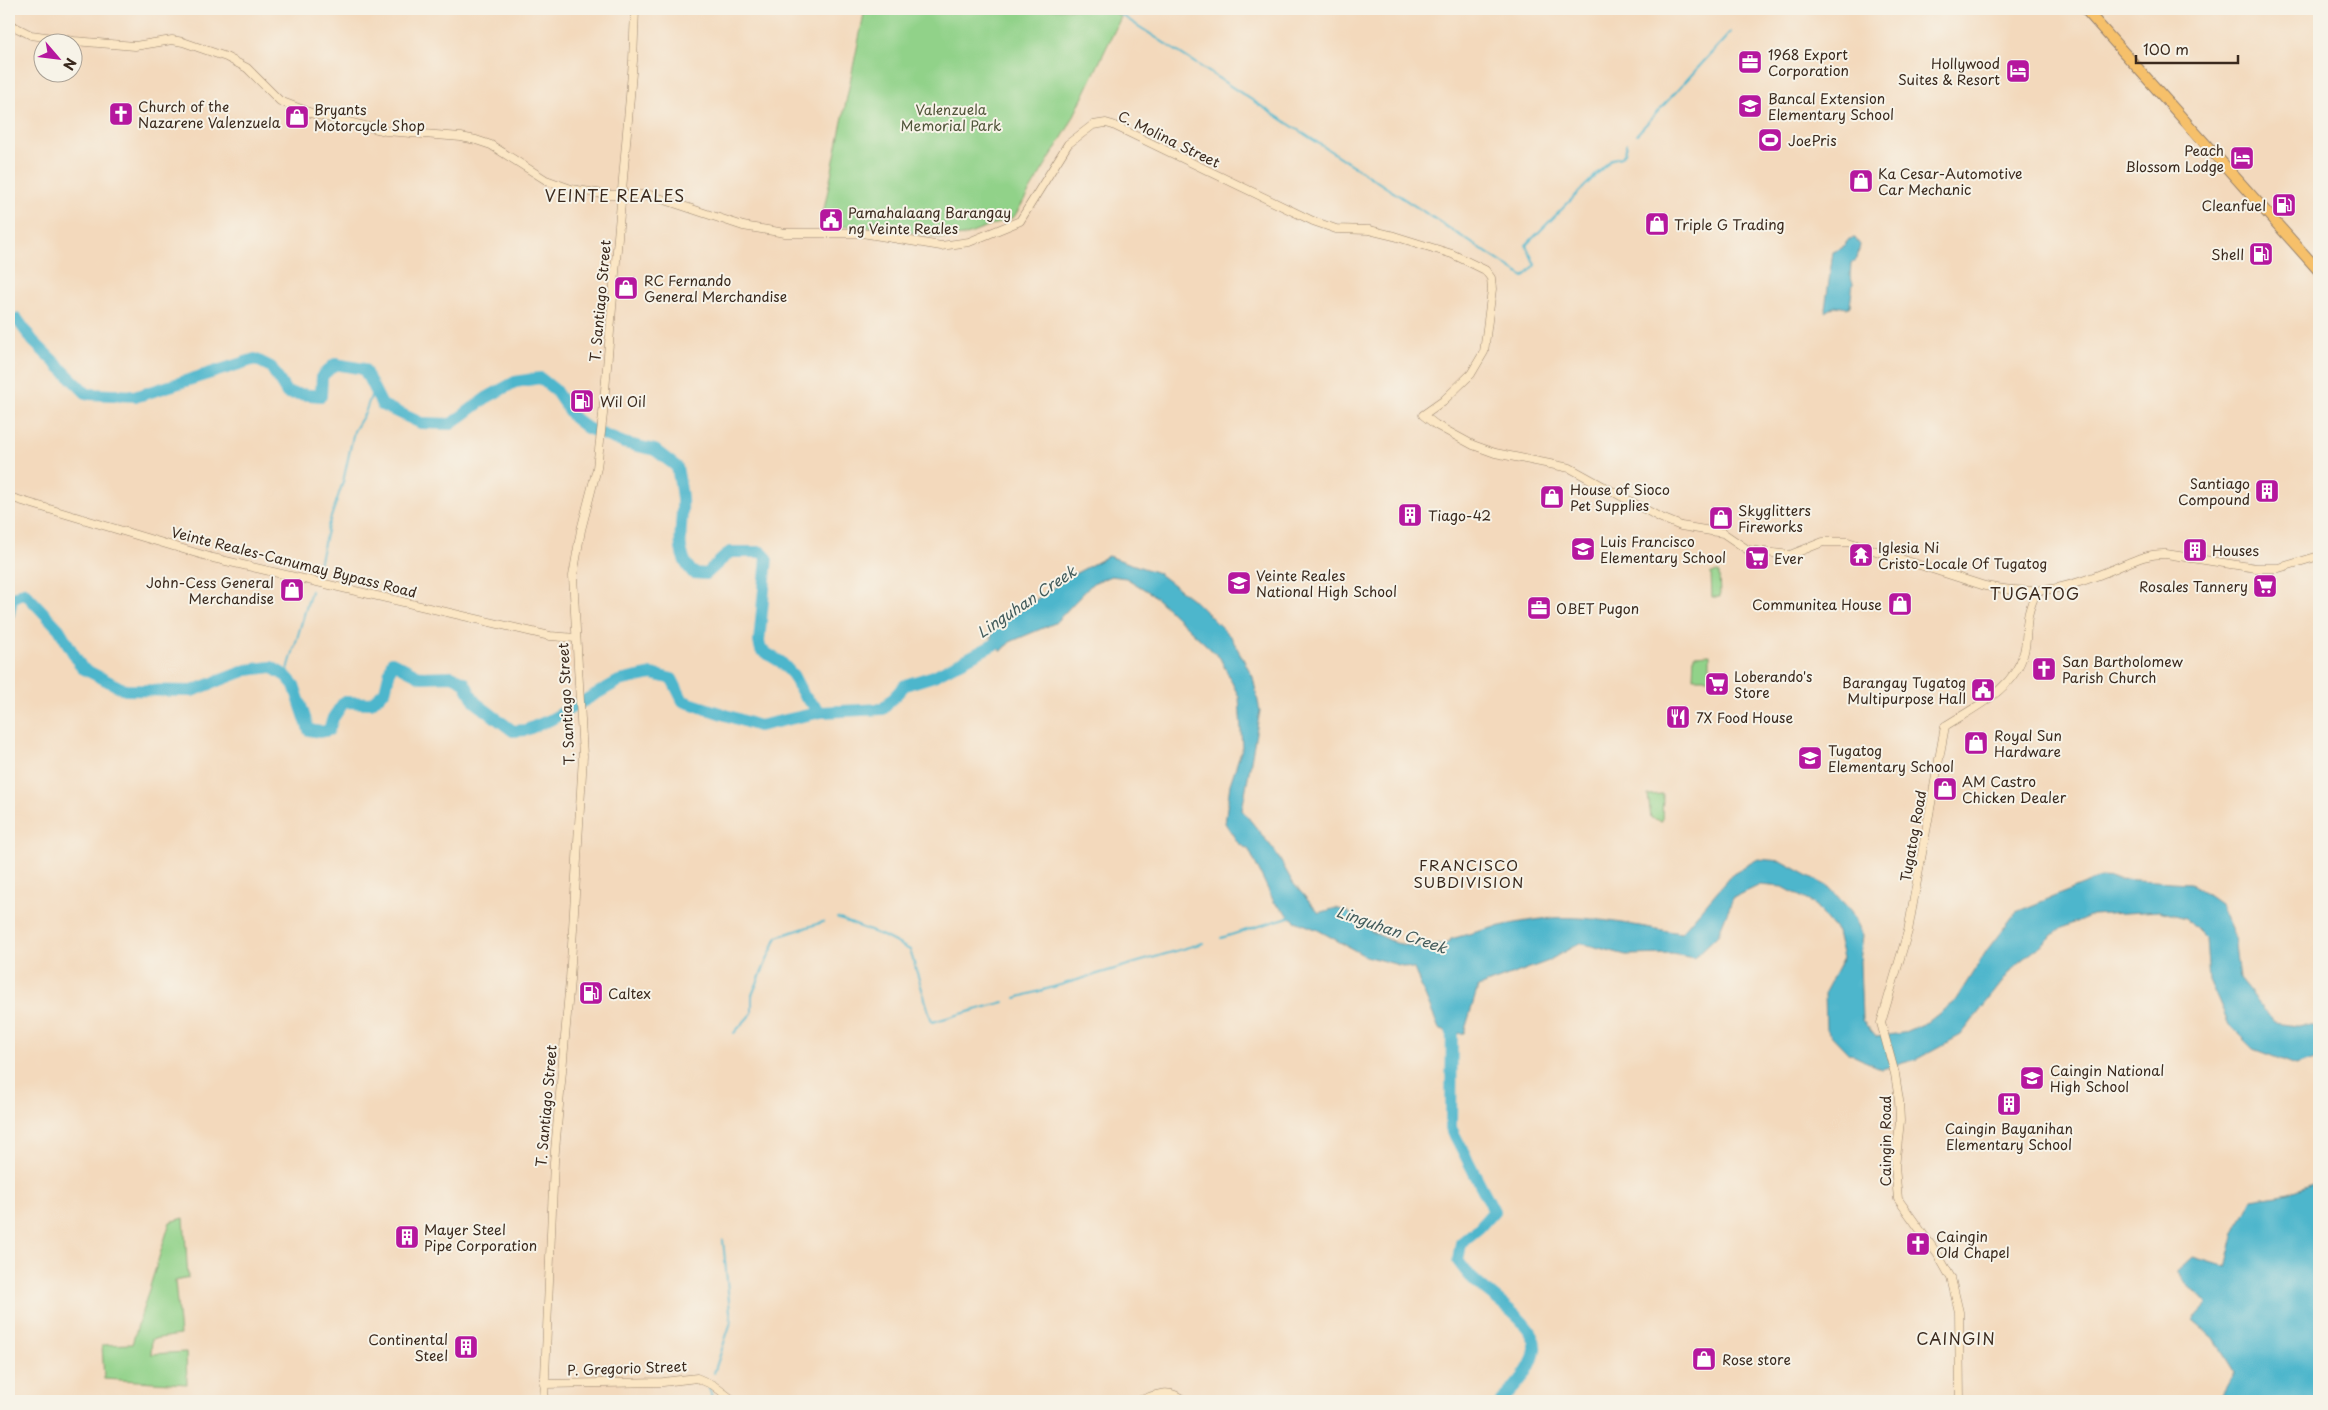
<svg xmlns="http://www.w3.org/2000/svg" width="2328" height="1410" font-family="'Playpen Sans',sans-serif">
<rect width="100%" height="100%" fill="#f7f3e8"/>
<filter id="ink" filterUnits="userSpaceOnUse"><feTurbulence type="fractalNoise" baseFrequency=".02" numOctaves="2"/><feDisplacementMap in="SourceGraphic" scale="10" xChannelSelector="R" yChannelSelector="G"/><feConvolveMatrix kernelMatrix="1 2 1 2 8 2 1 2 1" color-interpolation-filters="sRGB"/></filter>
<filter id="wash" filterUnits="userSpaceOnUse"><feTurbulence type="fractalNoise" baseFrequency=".0096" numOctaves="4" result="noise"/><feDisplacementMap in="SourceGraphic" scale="20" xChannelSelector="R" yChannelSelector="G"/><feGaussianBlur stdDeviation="1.12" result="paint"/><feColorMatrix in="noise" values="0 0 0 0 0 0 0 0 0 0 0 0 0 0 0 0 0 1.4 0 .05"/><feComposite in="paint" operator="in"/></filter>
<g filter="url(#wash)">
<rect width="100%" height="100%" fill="#f3d9bc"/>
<g fill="#91d289" stroke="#667e54">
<path d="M 865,9 L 1109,9 L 1121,17 L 1069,126 L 1014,217 L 964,236 L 943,238 L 882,228 L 849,226 L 820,229 Z"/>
<path d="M 1719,572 L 1720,597 L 1712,597 L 1711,573 Z"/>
<path d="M 1710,654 L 1710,678 L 1693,678 L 1694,655 Z"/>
<path d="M 1663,794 L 1662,821 L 1651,818 L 1648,795 Z"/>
<path d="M 184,1218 L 188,1278 L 175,1281 L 180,1335 L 152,1339 L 151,1354 L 186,1352 L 187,1384 L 104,1379 L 102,1345 L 132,1344 L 170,1222 Z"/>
</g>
<g fill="#4eb6cc" stroke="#447075">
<path d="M 1855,238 L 1860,245 L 1857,259 L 1851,264 L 1850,276 L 1853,283 L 1850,306 L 1847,308 L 1835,306 L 1826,312 L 1825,309 L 1833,252 L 1842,248 L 1849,239 Z"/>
<path d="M 1108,556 L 1158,573 L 1197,603 L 1231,637 L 1253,677 L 1260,711 L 1242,810 L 1275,851 L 1293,883 L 1319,913 L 1336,908 L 1348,912 L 1372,932 L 1396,943 L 1421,948 L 1448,943 L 1451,939 C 1485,929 1517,921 1552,918 C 1592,915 1640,927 1681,933 L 1733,873 L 1758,859 L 1781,861 L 1829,887 L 1851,911 L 1863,935 L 1860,962 L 1862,1020 L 1876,1037 L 1902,1033 L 1928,1022 L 1955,1001 L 1987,950 L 2016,912 L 2100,878 L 2190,883 L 2220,904 L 2234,936 L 2239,979 L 2274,1022 L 2319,1028 L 2319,1058 L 2296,1065 L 2253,1049 L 2229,1025 L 2209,980 L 2206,939 L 2185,918 L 2159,911 L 2092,915 L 2062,928 L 2014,967 L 1961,1035 L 1917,1059 L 1882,1069 L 1848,1053 L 1826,1030 L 1825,992 L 1843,958 L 1837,932 L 1814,904 L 1783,887 L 1760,885 L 1733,898 L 1718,935 L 1694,958 L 1672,954 L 1626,955 L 1580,943 L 1546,962 L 1478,987 L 1464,1033 L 1451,1034 L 1439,1029 L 1414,969 L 1365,956 L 1318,930 L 1295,921 L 1274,902 L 1249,850 L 1238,843 L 1225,823 L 1230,784 L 1242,748 L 1239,697 L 1220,658 L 1152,594 L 1126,578 L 1111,576 L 1093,583 L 1055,623 L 1010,642 L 1001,652 L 991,638 L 993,630 L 1067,578 Z"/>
<path d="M 2319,1164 L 2319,1401 L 2219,1401 L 2235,1372 L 2214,1338 L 2193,1320 L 2207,1305 L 2177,1272 L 2193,1257 L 2226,1267 L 2235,1233 L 2252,1199 L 2289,1193 L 2313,1184 Z"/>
</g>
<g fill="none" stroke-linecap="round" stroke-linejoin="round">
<g stroke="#4eb6cc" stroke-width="2">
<path d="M 1112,9 L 1524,277 L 1535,265 L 1526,245 L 1612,159 L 1621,157 L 1625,153 L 1627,144"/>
<path d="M 1637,134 L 1731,32"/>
<path d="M 317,573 L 328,526 L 343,482 L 354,431 L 365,413 L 374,387"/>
<path d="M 286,676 L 311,591"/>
<path d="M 837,918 L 883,936 L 910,950 L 932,1022 L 1004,1002"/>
<path d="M 1221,938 L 1292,916"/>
<path d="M 1016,998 L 1203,943"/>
<path d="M 734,1033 L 752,1013 L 752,995 L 777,937 L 823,922"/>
<path d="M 714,1373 L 731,1322 L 723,1240"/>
<path d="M 709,1387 L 713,1401"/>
</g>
<g stroke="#4eb6cc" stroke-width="12">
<path d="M 9,320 L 17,319 L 33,341 L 87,394 L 138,396 L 255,359 L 271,367 L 287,393 L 321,396 L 322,376 L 335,364 L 364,369 L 382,405 L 421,423 L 451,424 L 486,398 L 515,382 L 540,378 L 555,390 L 573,417 L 587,428 L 624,443 L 655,450 L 677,467 C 679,478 681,488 682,498 C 684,526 672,550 693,573 L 706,574 L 730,552 L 761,552 L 767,558 L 759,642 L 761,650 L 781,662 L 793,675 L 804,696 L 821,712"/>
<path d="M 9,614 L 12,599 L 24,592 L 59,629 L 82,668 L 125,690 L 192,691 L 247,670 L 271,667 L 286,676 L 294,685 L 309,730 L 320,732 L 329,730 L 333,718 L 344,702 L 371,703 L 385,691 L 392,662 L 421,677 L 452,676 L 464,682 L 475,702 L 513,731 L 526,730 L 550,720 L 619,681 L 652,674 L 672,679 L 683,701 L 759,726 L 821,712 L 883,709 L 905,685 L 934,676 L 995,644 L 1008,635"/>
<path d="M 1452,1017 L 1451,1128 L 1494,1211 L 1479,1228 L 1461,1243 L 1458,1261 C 1463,1267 1467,1274 1473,1279 C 1488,1296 1539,1324 1535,1350 C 1532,1370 1515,1388 1501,1401"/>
</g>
</g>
</g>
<g filter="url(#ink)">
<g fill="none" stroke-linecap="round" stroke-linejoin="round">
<defs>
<g id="secondary">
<path d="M 9,24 L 31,35 L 74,41 L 135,46 L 172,40 L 183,42 L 226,57 L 247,68 L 280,101 L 314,114 L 386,131 L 461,137 L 476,140 L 491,145 L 546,180 L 571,189 L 610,195 L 650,195 L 743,226 L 785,233 L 862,233 L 941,246 L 969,242 L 1020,221 L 1068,144 L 1093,125 L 1106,123 L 1113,125 L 1313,221 L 1336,229 L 1369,230 L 1394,236 L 1452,254 L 1485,270 L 1491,278 L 1492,289 L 1484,352 L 1471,374 L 1443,401 L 1423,415 L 1436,425 L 1473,445 L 1495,453 L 1570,468 L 1659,517 L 1681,526 L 1723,533 L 1748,550 L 1790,555 L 1823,542 L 1848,542 L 1985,586 C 2036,596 2064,590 2111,570 C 2129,563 2146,553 2166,554 L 2256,568 L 2279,568 L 2319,556"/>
<path d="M 9,497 L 213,558 L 550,636 L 576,638"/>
<path d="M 544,1384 L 663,1382 L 697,1378 L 713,1385 L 734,1401"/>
<path d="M 544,1401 L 554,1162 L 570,980 L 583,756 L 573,576 L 581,530 L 597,468 L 603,414 L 633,61 L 635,9"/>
<path d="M 1138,1401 C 1156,1395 1169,1387 1184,1401"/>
<path d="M 1960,1401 L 1959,1312 L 1951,1278 L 1938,1255 L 1898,1199 L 1895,1167 L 1900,1121 L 1899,1100 L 1895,1074 L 1881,1023 L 1908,931 L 1945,726 C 1975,707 2015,689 2024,652 C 2027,641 2026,629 2028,617 C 2029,609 2033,600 2036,592"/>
</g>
<path id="highway" d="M 2085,9 L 2319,271"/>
</defs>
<use href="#secondary" stroke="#97826d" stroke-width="9"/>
<use href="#highway" stroke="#97826d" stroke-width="12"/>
<use href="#secondary" stroke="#fbe6c4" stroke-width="8"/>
<use href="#highway" stroke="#f6c06b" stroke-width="10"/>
</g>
</g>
<defs>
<symbol id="office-square" viewBox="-11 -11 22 22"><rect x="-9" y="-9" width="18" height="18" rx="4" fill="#b5179e" stroke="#f7f3e8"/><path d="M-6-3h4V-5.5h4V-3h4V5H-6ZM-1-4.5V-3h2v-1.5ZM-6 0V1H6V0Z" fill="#fff"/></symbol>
<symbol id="hotel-square" viewBox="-11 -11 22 22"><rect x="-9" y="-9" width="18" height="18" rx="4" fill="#b5179e" stroke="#f7f3e8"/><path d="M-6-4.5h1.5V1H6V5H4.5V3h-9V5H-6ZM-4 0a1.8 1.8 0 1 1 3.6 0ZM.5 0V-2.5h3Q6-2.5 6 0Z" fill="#fff"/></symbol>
<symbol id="school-square" viewBox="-11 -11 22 22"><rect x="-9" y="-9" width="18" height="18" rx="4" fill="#b5179e" stroke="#f7f3e8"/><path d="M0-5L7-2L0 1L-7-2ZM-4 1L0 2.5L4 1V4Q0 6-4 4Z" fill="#fff"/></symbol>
<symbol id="church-square" viewBox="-11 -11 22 22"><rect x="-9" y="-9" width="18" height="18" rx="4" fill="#b5179e" stroke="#f7f3e8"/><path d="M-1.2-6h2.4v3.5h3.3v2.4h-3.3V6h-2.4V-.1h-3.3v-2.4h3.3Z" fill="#fff"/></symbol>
<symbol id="shop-square" viewBox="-11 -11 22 22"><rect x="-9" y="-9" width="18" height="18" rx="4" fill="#b5179e" stroke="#f7f3e8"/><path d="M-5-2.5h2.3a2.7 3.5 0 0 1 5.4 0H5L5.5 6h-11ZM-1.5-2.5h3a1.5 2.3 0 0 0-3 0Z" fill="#fff"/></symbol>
<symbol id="stadium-square" viewBox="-11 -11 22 22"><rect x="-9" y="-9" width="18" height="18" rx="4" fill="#b5179e" stroke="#f7f3e8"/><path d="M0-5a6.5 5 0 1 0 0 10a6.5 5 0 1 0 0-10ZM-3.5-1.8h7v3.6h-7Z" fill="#fff"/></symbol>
<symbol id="fuel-square" viewBox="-11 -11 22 22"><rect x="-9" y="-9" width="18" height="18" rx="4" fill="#b5179e" stroke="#f7f3e8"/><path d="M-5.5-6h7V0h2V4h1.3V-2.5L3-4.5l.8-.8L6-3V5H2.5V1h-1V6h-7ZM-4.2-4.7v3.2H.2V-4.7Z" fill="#fff"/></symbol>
<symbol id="civic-square" viewBox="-11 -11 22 22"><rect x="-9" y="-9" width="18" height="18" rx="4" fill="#b5179e" stroke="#f7f3e8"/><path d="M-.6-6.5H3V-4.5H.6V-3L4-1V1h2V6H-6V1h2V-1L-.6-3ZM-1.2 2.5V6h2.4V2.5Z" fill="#fff"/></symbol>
<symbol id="building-square" viewBox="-11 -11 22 22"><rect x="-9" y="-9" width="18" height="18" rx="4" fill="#b5179e" stroke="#f7f3e8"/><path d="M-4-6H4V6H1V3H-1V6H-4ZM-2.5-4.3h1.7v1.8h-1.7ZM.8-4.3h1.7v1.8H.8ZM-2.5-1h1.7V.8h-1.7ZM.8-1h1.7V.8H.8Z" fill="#fff"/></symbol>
<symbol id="temple-square" viewBox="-11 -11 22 22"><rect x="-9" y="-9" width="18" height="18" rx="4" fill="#b5179e" stroke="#f7f3e8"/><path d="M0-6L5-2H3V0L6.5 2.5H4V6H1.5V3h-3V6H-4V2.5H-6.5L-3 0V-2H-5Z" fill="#fff"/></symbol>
<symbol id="supermarket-square" viewBox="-11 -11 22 22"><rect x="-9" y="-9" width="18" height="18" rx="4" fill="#b5179e" stroke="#f7f3e8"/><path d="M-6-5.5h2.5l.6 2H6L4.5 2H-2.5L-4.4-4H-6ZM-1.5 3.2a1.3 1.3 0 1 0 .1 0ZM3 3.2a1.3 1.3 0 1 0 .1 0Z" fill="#fff"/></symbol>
<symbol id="restaurant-square" viewBox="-11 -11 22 22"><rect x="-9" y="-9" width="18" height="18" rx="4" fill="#b5179e" stroke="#f7f3e8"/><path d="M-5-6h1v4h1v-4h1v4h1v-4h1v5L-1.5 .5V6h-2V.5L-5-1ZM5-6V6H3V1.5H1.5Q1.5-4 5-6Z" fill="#fff"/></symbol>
</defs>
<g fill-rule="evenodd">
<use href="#office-square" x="1736" y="48" width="28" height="28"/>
<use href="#hotel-square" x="2004" y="57" width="28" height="28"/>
<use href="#school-square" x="1736" y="92" width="28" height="28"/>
<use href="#church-square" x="107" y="100" width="28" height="28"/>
<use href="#shop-square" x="283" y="103" width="28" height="28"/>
<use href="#stadium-square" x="1756" y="126" width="28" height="28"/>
<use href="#hotel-square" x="2228" y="144" width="28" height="28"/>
<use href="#shop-square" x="1847" y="167" width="28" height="28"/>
<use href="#fuel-square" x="2270" y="191" width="28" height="28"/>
<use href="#civic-square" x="817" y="206" width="28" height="28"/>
<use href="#shop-square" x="1643" y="210" width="28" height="28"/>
<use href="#fuel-square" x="2247" y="240" width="28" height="28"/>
<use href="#shop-square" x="612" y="274" width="28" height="28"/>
<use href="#fuel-square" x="568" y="387" width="28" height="28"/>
<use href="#building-square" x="2253" y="477" width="28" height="28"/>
<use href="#shop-square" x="1538" y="483" width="28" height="28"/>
<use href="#building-square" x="1396" y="501" width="28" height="28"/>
<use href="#shop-square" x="1707" y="504" width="28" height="28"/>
<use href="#school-square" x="1569" y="535" width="28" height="28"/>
<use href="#building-square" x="2181" y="536" width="28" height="28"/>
<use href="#temple-square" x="1847" y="541" width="28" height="28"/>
<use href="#supermarket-square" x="1743" y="544" width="28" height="28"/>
<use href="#school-square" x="1225" y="569" width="28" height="28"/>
<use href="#supermarket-square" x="2251" y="572" width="28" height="28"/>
<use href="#shop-square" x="278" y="576" width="28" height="28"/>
<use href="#shop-square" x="1886" y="590" width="28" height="28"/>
<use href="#office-square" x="1525" y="594" width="28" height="28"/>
<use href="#church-square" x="2030" y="655" width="28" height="28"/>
<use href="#supermarket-square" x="1703" y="670" width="28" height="28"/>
<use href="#civic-square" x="1969" y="676" width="28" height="28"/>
<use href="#restaurant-square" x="1664" y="703" width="28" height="28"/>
<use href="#shop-square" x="1962" y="729" width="28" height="28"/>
<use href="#school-square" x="1796" y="744" width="28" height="28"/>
<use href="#shop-square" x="1931" y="775" width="28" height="28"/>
<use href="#fuel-square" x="577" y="979" width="28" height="28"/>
<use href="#school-square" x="2018" y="1064" width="28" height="28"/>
<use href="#building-square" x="1995" y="1090" width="28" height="28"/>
<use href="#building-square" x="393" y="1223" width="28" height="28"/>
<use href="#church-square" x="1904" y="1230" width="28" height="28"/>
<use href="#building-square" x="452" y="1333" width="28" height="28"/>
<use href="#shop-square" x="1690" y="1345" width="28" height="28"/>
</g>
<g text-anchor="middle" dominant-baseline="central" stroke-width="4" stroke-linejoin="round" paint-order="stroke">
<g font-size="14" fill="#3b2a1e" stroke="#f7f3e8" text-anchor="start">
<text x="1768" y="54">1968 Export<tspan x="1768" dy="16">Corporation</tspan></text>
<text x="2000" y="63" text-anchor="end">Hollywood<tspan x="2000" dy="16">Suites &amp; Resort</tspan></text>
<text x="1768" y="98">Bancal Extension<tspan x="1768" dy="16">Elementary School</tspan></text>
<text x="138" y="106">Church of the<tspan x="138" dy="16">Nazarene Valenzuela</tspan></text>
<text x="314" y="109">Bryants<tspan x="314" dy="16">Motorcycle Shop</tspan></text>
<text x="1788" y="140">JoePris</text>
<text x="2224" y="150" text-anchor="end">Peach<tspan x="2224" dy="16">Blossom Lodge</tspan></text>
<text x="1878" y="173">Ka Cesar-Automotive<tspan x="1878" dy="16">Car Mechanic</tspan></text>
<text x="2266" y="205" text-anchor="end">Cleanfuel</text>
<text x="848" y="212">Pamahalaang Barangay<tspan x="848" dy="16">ng Veinte Reales</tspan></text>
<text x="1674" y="224">Triple G Trading</text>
<text x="2244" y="254" text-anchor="end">Shell</text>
<text x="644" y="280">RC Fernando<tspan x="644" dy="16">General Merchandise</tspan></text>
<text x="600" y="401">Wil Oil</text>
<text x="2250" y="483" text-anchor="end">Santiago<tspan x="2250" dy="16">Compound</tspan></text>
<text x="1570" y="489">House of Sioco<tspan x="1570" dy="16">Pet Supplies</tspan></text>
<text x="1738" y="510">Skyglitters<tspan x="1738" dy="16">Fireworks</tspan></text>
<text x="1428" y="515">Tiago-42</text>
<text x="1600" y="541">Luis Francisco<tspan x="1600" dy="16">Elementary School</tspan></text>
<text x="1878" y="547">Iglesia Ni<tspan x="1878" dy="16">Cristo-Locale Of Tugatog</tspan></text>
<text x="2212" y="550">Houses</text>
<text x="1774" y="558">Ever</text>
<text x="1256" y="575">Veinte Reales<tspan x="1256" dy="16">National High School</tspan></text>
<text x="274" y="582" text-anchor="end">John-Cess General<tspan x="274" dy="16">Merchandise</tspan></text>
<text x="2248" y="586" text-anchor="end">Rosales Tannery</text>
<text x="1882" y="604" text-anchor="end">Communitea House</text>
<text x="1556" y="608">OBET Pugon</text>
<text x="2062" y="661">San Bartholomew<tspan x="2062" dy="16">Parish Church</tspan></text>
<text x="1734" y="676">Loberando's<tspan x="1734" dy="16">Store</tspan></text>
<text x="1966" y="682" text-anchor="end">Barangay Tugatog<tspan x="1966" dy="16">Multipurpose Hall</tspan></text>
<text x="1696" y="717">7X Food House</text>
<text x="1994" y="735">Royal Sun<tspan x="1994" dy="16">Hardware</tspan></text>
<text x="1828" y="750">Tugatog<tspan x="1828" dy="16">Elementary School</tspan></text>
<text x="1962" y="781">AM Castro<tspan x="1962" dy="16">Chicken Dealer</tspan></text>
<text x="608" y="993">Caltex</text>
<text x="2050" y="1070">Caingin National<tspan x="2050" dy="16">High School</tspan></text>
<text x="2009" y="1128" text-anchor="middle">Caingin Bayanihan<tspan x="2009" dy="16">Elementary School</tspan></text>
<text x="424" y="1229">Mayer Steel<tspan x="424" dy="16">Pipe Corporation</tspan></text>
<text x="1936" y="1236">Caingin<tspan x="1936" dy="16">Old Chapel</tspan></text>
<text x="448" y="1339" text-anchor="end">Continental<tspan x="448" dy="16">Steel</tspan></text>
<text x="1722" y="1359">Rose store</text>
</g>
<g font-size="14" fill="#505439" stroke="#f7f3e8">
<text x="951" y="109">Valenzuela<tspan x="951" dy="16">Memorial Park</tspan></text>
</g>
<g font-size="14" fill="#3b2a1e" stroke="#f7f3e8">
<text transform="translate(1169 139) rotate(26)">C. Molina Street</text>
<text transform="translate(600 301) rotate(-85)">T. Santiago Street</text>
<text transform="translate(294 562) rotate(14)">Veinte Reales-Canumay Bypass Road</text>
<text transform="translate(566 704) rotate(-93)">T. Santiago Street</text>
<text transform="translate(1913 836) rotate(-80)">Tugatog Road</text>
<text transform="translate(546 1106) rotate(-85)">T. Santiago Street</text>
<text transform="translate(1885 1141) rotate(-90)">Caingin Road</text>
<text transform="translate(627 1368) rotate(-2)">P. Gregorio Street</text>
</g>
<g font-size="15" font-style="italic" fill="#425b5b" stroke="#f7f3e8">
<text transform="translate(1026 601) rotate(-34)">Linguhan Creek</text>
<text transform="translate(1392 929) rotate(19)">Linguhan Creek</text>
</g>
<g font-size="15" letter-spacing="1" fill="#3b2a1e" stroke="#f7f3e8">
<text x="1469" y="864">FRANCISCO<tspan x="1469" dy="17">SUBDIVISION</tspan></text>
</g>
<g font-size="16" letter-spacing="1" fill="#3b2a1e" stroke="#f7f3e8">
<text x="615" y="195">VEINTE REALES</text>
<text x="2035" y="593">TUGATOG</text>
<text x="1956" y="1338">CAINGIN</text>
</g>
</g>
<rect width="2328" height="1410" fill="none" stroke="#f7f3e8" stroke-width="30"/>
<g transform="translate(58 58) rotate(118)"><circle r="24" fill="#f7f3e8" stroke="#aca397"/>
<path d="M0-4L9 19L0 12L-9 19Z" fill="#b5179e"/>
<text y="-8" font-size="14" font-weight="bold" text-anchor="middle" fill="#3b2a1e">N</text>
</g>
<path d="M2136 55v8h102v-8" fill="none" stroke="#3b2a1e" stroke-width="2.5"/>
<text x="2143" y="55" font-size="15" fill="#3b2a1e" stroke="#f7f3e8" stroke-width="4" paint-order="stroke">100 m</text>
</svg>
